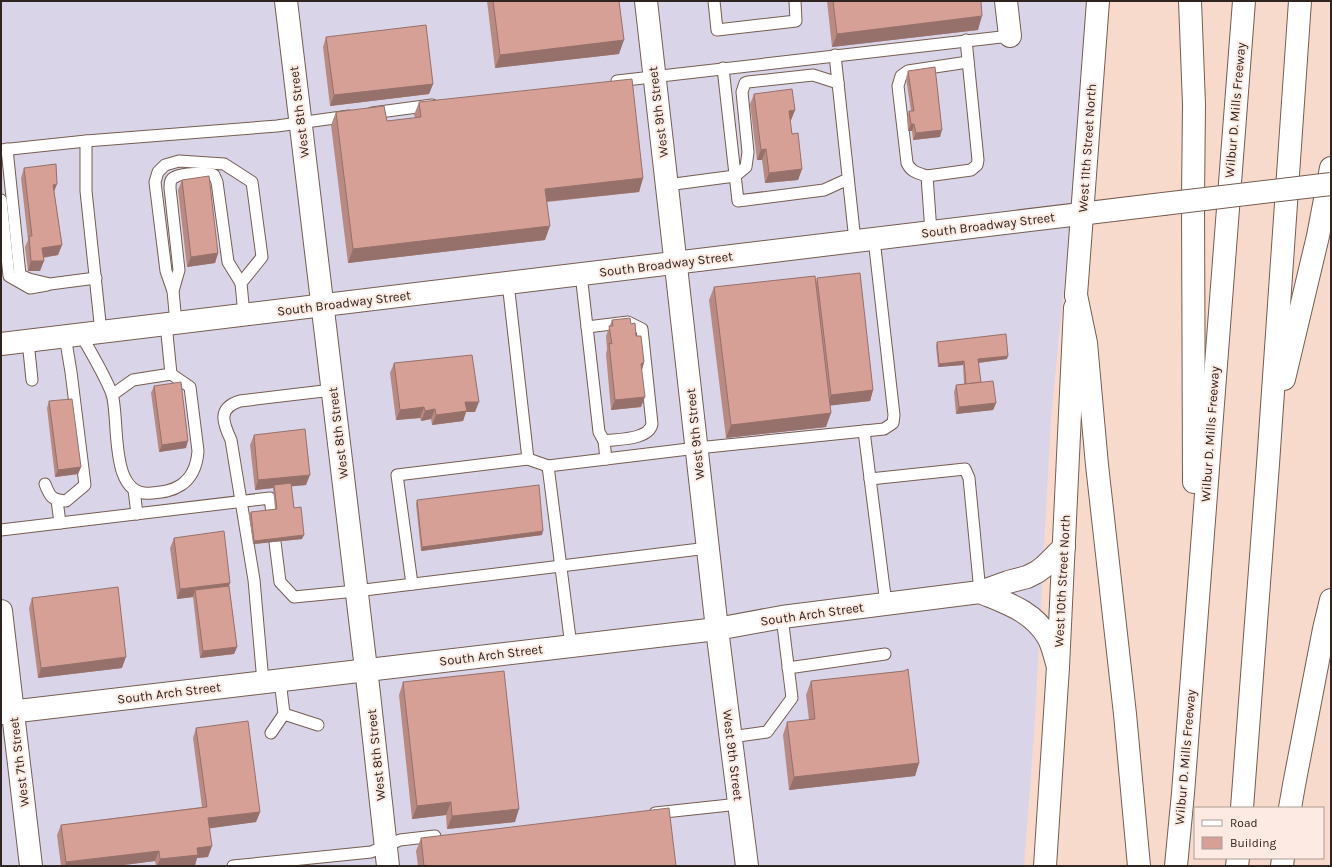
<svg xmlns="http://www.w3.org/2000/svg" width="1332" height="867" font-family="Karla,sans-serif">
<rect width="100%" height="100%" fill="#f8dacd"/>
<path fill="#dad4e9" d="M 1,1 L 1093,1 L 1051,417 L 1034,735 L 1024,866 L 1,866 Z"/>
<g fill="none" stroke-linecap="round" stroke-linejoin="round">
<defs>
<g id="lane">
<path d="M 714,1 L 717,30 L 796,21 L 795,1"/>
<path d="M 835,55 L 855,241"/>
<path d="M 723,68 L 738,201 L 824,190 L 848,179"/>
<path d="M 617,81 L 1010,36"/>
<path d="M 372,113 L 432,105"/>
<path d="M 86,141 L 86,191 L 101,332"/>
<path d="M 7,149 L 20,275 L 29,279 L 50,284 L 96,278"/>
<path d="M 1,150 L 86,141 L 277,126 L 349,116"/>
<path d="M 927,176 C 918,173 911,172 907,163 L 898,86 L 901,76 L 908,71 L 968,62"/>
<path d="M 667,185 L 735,176 L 746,167 L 748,152 L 742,92 L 745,83 L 748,82 L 813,75 L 838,83"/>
<path d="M 1,200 L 9,276 L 30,288 L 47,285"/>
<path d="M 931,232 L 927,176 L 971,170 L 977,165 L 978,160 L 966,40"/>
<path d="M 581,274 L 599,432 L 604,441 L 606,459"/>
<path d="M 173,291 L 179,270 L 170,188 C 170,183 170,179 175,177 C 182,173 207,172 214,175 L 217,182 L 228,262 L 241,283"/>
<path d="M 176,323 L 173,291 L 166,271 L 155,182 L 158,172 L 165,165 L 179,161 L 224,164 L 252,182 L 262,257 L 241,283 L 244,315"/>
<path d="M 166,324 L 171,374"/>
<path d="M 587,327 L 628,322 L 642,329 L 652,424 C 649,440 617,439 604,441"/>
<path d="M 81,335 C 91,352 105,376 112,394 C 120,420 108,499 152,493 C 163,492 172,491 181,485 C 193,477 197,465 198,451 L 190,387 L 171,374 L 133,380 L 112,395"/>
<path d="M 28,341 L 32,380"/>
<path d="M 864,431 L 886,604"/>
<path d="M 528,459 L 548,466 L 697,448 L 884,429 L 893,423 L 894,415 L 874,239"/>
<path d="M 548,466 L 571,646"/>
<path d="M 870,479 L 965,469 L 969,478 L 980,592"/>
<path d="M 45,484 C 50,497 52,500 66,501 L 85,485 L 71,372 L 65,336"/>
<path d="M 134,490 L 137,514"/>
<path d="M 57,500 L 60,523"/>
<path d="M 1,530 L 270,498 L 272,513"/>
<path d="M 275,542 L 280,582 L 294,597 L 356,591 L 708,548"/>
<path d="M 412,584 L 397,475 L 528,459 L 508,283"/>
<path d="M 788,668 L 885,654"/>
<path d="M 263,682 L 254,580 L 231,440 C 223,423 217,408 240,401 L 332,390"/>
<path d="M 284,714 L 318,725"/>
<path d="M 271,733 L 284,714 L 280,680"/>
<path d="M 731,737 L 767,732 L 792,698 L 782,617"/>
<path d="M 655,813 L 739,804"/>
<path d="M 233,866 L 371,852 L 400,840 L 435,836"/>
</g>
<g id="street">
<path d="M 1006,1 L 1010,36"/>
<path d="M 980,592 C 1006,603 1033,611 1048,637 C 1053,646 1055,657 1058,667"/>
<path d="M 717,629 L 782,617 L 980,592 L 1008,582 L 1027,577 L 1037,572 L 1045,566 L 1064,547"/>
</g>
<g id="secondary">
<path d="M 286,1 L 369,694 L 388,866"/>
<path d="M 646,1 L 717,629 L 747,866"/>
<path d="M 1,611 L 31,866"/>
<path d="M 1,713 L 717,629"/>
<path d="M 1045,866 L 1058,667 L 1075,308"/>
</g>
<g id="primary">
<path d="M 1076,295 L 1098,1"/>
<path d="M 1,344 L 1163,204"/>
</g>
<g id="highway">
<path d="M 1190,1 L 1194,104 L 1193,199 L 1194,482"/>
<path d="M 1076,295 L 1086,343 L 1097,465 L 1125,714 L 1139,866"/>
<path d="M 1284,379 L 1318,236 L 1331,168"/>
<path d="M 1242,808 L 1268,464 L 1300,1"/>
<path d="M 1290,808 L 1294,785 L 1324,629 L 1331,600"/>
<path d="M 1176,866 L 1183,793 L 1244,1"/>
<path d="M 1237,866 L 1238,858"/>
<path d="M 1282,866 L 1283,858"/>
</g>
</defs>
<use href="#lane" stroke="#765d51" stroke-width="13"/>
<use href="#street" stroke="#765d51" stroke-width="24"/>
<use href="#secondary" stroke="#765d51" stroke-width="24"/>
<use href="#primary" stroke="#765d51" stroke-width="24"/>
<use href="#highway" stroke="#765d51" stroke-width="24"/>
<use href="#lane" stroke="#fff" stroke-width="11"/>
<use href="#street" stroke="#fff" stroke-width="22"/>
<use href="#secondary" stroke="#fff" stroke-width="22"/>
<use href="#primary" stroke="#fff" stroke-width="22"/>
<use href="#highway" stroke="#fff" stroke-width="22"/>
<defs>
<path id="primary-bridge" d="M 1163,204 L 1331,184"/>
</defs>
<use href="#primary-bridge" stroke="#765d51" stroke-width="24" stroke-linecap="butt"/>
<use href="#primary-bridge" stroke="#fff" stroke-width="22"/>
</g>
<g fill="#b98a82">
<path d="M 487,1 L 619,1 L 619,54 L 495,68 Z"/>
<path d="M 827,1 L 981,1 L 978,30 L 832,47 Z"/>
<path d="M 326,37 L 433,84 L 429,94 L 330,106 L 323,47 Z"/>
<path d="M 908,71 L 940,137 L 913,140 L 912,131 L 908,131 L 907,118 L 909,111 L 911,111 L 906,78 Z"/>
<path d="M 754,94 L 795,110 L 791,120 L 790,121 L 792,134 L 802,169 L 798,180 L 765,183 L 762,160 L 757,160 L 750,104 Z"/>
<path d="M 419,102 L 643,178 L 639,192 L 547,202 L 545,240 L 348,263 L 331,125 L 336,112 L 387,121 L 415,118 L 414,115 Z"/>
<path d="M 24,168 L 57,184 L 54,191 L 62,245 L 58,255 L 43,258 L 40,271 L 28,271 L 25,247 L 28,240 L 21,178 Z"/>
<path d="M 182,180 L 218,253 L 215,263 L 187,267 L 178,190 Z"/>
<path d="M 817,278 L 873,390 L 870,401 L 830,405 L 826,427 L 726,438 L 709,300 L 714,287 L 816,282 Z"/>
<path d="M 612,320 L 631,324 L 636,336 L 644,362 L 642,370 L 641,407 L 611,410 L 606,354 L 607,349 L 606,336 Z"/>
<path d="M 937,342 L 1007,359 L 978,363 L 981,382 L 996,403 L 993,410 L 956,414 L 954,392 L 956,385 L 964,384 L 963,365 L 938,367 L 936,346 Z"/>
<path d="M 394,363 L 475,412 L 466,412 L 463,421 L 432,425 L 431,419 L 421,421 L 420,418 L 396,420 L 390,373 Z"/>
<path d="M 154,386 L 186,448 L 159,452 L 151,393 Z"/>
<path d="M 49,401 L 81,467 L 78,474 L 55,477 L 47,408 Z"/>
<path d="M 254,435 L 306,485 L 291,486 L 294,508 L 302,539 L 253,544 L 249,515 L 251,512 L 275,509 L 273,488 L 255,490 L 250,445 Z"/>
<path d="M 417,500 L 542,535 L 421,551 L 416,504 Z"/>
<path d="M 174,538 L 230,583 L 229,586 L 237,647 L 234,654 L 200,658 L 193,597 L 177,599 L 170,548 Z"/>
<path d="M 32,598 L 122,668 L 38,678 L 29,608 Z"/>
<path d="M 904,671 L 919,763 L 915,776 L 789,790 L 783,735 L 787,722 L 809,720 L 806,695 L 811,681 Z"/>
<path d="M 403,682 L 515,822 L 447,829 L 446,815 L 412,819 L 399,695 Z"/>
<path d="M 196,728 L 260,812 L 256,822 L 209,828 L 208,857 L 197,858 L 195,865 L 184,866 L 156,866 L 155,861 L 116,866 L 61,866 L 57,835 L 61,825 L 202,807 L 193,738 Z"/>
<path d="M 421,838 L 676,866 L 418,866 L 416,851 Z"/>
</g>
<g fill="#96706a">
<path d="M 982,16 L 978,30 L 832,47 L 837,34 Z"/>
<path d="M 624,40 L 619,54 L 495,68 L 500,55 Z"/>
<path d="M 433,84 L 429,94 L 330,106 L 334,95 Z"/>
<path d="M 795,110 L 791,120 L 785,121 L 789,111 Z"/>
<path d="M 911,124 L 914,124 L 912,131 L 908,131 Z"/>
<path d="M 942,130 L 940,137 L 913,140 L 916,133 Z"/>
<path d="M 766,149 L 762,160 L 757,160 L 761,150 Z"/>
<path d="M 802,169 L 798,180 L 765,183 L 769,173 Z"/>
<path d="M 643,178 L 639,192 L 541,202 L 545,189 Z"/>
<path d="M 57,184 L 53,194 L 53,185 Z"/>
<path d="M 550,226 L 545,240 L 348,263 L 353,249 Z"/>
<path d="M 62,245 L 58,255 L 39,258 L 42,248 Z"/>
<path d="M 218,253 L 215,263 L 187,267 L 191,257 Z"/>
<path d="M 31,261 L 44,261 L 40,271 L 28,271 Z"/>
<path d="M 1008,356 L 1007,359 L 977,363 L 978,359 Z"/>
<path d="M 964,361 L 963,365 L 938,367 L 939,364 Z"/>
<path d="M 644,362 L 641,373 L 641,364 Z"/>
<path d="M 873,390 L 870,401 L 827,406 L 831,395 Z"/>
<path d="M 645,397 L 641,407 L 611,410 L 615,400 Z"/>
<path d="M 465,402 L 479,402 L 475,412 L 466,412 L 463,421 L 432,425 L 436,415 Z"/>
<path d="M 996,403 L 993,410 L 956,414 L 959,407 Z"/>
<path d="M 424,407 L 420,418 L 396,420 L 400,410 Z"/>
<path d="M 435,409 L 431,419 L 421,421 L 425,411 Z"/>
<path d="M 831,413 L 826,427 L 726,438 L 731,425 Z"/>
<path d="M 188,441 L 186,448 L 159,452 L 162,445 Z"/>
<path d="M 81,467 L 78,474 L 55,477 L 58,470 Z"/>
<path d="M 310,475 L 306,485 L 274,488 L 274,485 L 273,488 L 255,490 L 258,480 Z"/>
<path d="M 543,531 L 542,535 L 421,551 L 422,547 Z"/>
<path d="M 304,535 L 302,539 L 253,544 L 254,541 Z"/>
<path d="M 230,583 L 226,593 L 195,590 L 193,597 L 177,599 L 180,589 Z"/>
<path d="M 237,647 L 234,654 L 200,658 L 203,651 Z"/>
<path d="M 126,657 L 122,668 L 38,678 L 41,668 Z"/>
<path d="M 919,763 L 915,776 L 789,790 L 794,777 Z"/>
<path d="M 451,802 L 446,815 L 412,819 L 417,806 Z"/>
<path d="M 519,809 L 515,822 L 447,829 L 452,816 Z"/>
<path d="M 260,812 L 256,822 L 205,829 L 208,818 Z"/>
<path d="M 212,846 L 208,857 L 197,858 L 195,865 L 184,866 L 157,866 L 160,859 L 197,848 Z"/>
<path d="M 159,851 L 155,861 L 116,866 L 65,866 L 66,862 Z"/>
</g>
<g fill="#d7a097" stroke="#96706a">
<path d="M 493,1 L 619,1 L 624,40 L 500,55 Z"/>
<path d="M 833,1 L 981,1 L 982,16 L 837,34 Z"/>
<path d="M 426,25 L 433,84 L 334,95 L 326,37 Z"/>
<path d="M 935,67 L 942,130 L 916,133 L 914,124 L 911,124 L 909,111 L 914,111 L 908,71 Z"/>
<path d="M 632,79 L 643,178 L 545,189 L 550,226 L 353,249 L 336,112 L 384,106 L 387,121 L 421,117 L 419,102 Z"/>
<path d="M 792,89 L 795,110 L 789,111 L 792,134 L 798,133 L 802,169 L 769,173 L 766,149 L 761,150 L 754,94 Z"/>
<path d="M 56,164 L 57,184 L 53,185 L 62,245 L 42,248 L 44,261 L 31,261 L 29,236 L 32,236 L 24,168 Z"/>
<path d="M 209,176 L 218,253 L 191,257 L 182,180 Z"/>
<path d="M 860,273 L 873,390 L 831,395 L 817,278 Z"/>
<path d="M 815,276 L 831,413 L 731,425 L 714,287 Z"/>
<path d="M 630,318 L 631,324 L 635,323 L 636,336 L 641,336 L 644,362 L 641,364 L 645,397 L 615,400 L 609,343 L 612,344 L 609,326 L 613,326 L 612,320 Z"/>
<path d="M 1006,334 L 1008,356 L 978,359 L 981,382 L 966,384 L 964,361 L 939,364 L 937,342 Z"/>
<path d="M 472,355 L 479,402 L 465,402 L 467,411 L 436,415 L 435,409 L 425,411 L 424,407 L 400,410 L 394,363 Z"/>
<path d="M 993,381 L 996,403 L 959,407 L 956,385 Z"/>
<path d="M 181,382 L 188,441 L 162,445 L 154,386 Z"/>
<path d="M 72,399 L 81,467 L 58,470 L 49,401 Z"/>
<path d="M 305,429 L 310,475 L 258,480 L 254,435 Z"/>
<path d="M 291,483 L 294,508 L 301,507 L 304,535 L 254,541 L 251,512 L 277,509 L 274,485 Z"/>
<path d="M 539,485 L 543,531 L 422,547 L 417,500 Z"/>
<path d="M 224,531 L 230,583 L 180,589 L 174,538 Z"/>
<path d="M 229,586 L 237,647 L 203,651 L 195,590 Z"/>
<path d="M 118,587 L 126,657 L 41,668 L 32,598 Z"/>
<path d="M 908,669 L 919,763 L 794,777 L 787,722 L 815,719 L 811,681 L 904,671 Z"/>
<path d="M 504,671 L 519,809 L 452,816 L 451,802 L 417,806 L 403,682 Z"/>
<path d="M 248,721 L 260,812 L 208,818 L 212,846 L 197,848 L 198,855 L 160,859 L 159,851 L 66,862 L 61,825 L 207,807 L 196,728 Z"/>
<path d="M 669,808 L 676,866 L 424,866 L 421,838 Z"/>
</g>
<g text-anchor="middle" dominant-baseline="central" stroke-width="4" stroke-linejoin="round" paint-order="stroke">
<g font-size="13" fill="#2f241f" stroke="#fdeae2">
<text transform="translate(1235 110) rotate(-85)">Wilbur D. Mills Freeway</text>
<text transform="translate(299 112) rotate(-97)">West 8th Street</text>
<text transform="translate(658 112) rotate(-97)">West 9th Street</text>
<text transform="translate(1087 148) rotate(-86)">West 11th Street North</text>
<text transform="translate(988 225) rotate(-7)">South Broadway Street</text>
<text transform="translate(666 264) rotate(-7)">South Broadway Street</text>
<text transform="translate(344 303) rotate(-7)">South Broadway Street</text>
<text transform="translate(338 433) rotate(-97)">West 8th Street</text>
<text transform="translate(695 434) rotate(-96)">West 9th Street</text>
<text transform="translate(1210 434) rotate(-86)">Wilbur D. Mills Freeway</text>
<text transform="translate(1062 581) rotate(-87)">West 10th Street North</text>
<text transform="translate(812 614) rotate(-8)">South Arch Street</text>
<text transform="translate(491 655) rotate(-7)">South Arch Street</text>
<text transform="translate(169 693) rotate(-7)">South Arch Street</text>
<text transform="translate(376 755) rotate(-96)">West 8th Street</text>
<text transform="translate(733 755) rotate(83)">West 9th Street</text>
<text transform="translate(1185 757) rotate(-85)">Wilbur D. Mills Freeway</text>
<text transform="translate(19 762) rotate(-97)">West 7th Street</text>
</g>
</g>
<rect width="1332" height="867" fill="none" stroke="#2f241f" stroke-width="4"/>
<rect x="1194" y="807" width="130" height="52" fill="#fdeae2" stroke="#ab9b94"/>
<rect x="1202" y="820" width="20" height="6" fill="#ffffff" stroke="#ab9b94"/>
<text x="1230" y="827" font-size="12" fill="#2f241f">Road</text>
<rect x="1202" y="837" width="20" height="12" fill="#d7a097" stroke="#ab9b94"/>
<text x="1230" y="847" font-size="12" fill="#2f241f">Building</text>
</svg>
